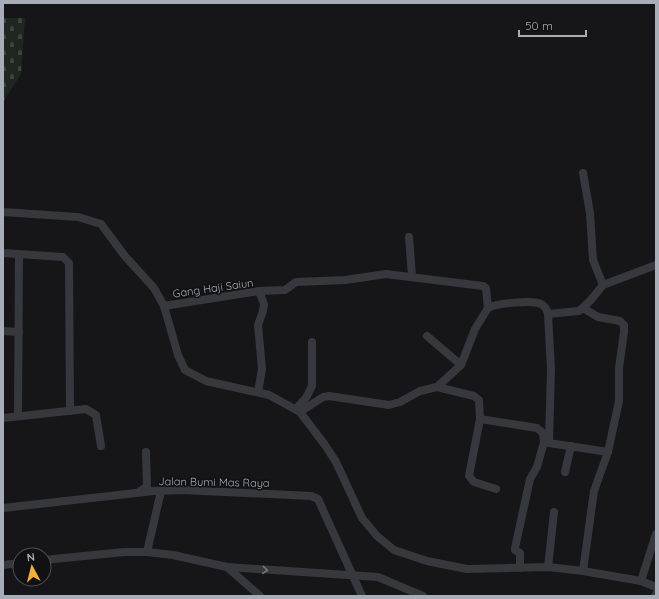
<svg xmlns="http://www.w3.org/2000/svg" width="659" height="599" font-family="Quicksand,sans-serif">
<defs>
<pattern id="cemetery-stones" width="16" height="16" patternUnits="userSpaceOnUse"><rect width="16" height="16" fill="#1e261f"/><path d="M2 7V4a2 2 0 0 1 4 0v3zM10 15v-3a2 2 0 0 1 4 0v3z" fill="#3c433d"/></pattern>
</defs>
<rect width="100%" height="100%" fill="#161618"/>
<path fill="url(#cemetery-stones)" d="M 3,18 L 25,18 L 21,74 L 3,102 Z"/>
<g fill="none" stroke-linecap="round" stroke-linejoin="round">
<g stroke="#37383d" stroke-width="8">
<path d="M 583,173 L 590,213 L 593,260 L 603,285"/>
<path d="M 3,212 L 78,217 L 101,224 L 124,255 L 154,288 L 164,306 L 178,355 L 185,370 L 206,381 L 269,395 L 300,412 L 325,445 L 336,462 L 362,518 L 377,536 L 394,550 L 427,561 L 467,569 L 548,567 L 583,571 L 641,581 L 656,587"/>
<path d="M 409,237 L 412,276"/>
<path d="M 3,253 L 63,257 L 69,263 L 70,411"/>
<path d="M 259,291 L 285,290 L 296,282 L 345,280 L 386,274 L 483,286 L 486,288 L 488,308"/>
<path d="M 164,306 L 259,291 L 264,304 L 263,311 L 258,325 L 262,369 L 258,392"/>
<path d="M 583,308 L 598,317 L 620,321 L 624,325 L 624,332 L 619,368 L 619,401 L 608,452 L 594,491 L 583,571"/>
<path d="M 548,314 L 579,311 L 590,301 L 603,285 L 656,265"/>
<path d="M 3,331 L 19,332"/>
<path d="M 427,336 L 461,365"/>
<path d="M 437,387 L 474,396 L 479,400 L 480,419 L 469,476 L 474,482 L 496,489"/>
<path d="M 296,409 L 306,398 L 312,386 L 312,342"/>
<path d="M 300,412 L 323,397 L 329,396 L 389,405 L 400,402 L 420,391 L 437,387 L 461,365 L 475,329 L 488,308 C 497,303 532,300 541,304 C 545,306 547,310 548,314 L 551,369 L 549,443 L 608,452"/>
<path d="M 18,416 L 19,254"/>
<path d="M 3,418 L 86,409 L 96,415 L 101,446"/>
<path d="M 480,419 L 537,428 L 543,433 L 544,442 L 537,467 L 530,479 L 515,548 L 515,550 L 520,553 L 520,568"/>
<path d="M 565,472 L 571,446"/>
<path d="M 140,491 L 147,487 L 146,452"/>
<path d="M 3,508 L 154,491 L 182,490 L 311,496 L 318,499 L 362,596"/>
<path d="M 147,552 L 161,491"/>
<path d="M 44,560 L 124,552 L 147,552 L 173,555 L 227,567 L 378,577 L 423,596"/>
<path d="M 3,565 L 20,563"/>
<path d="M 227,567 L 260,596"/>
<path d="M 548,567 L 554,512"/>
<path d="M 641,581 L 656,534"/>
<path d="M 655,596 L 656,594"/>
</g>
</g>
<defs><path id="oneway-chevron" d="M-2-3.5L2.5 0L-2 3.5" fill="none" stroke-width="1.6" stroke-linecap="round" stroke-linejoin="round"/></defs>
<use stroke="#757881" href="#oneway-chevron" transform="translate(265 570) rotate(5)"/>
<g text-anchor="middle" dominant-baseline="central" stroke-width="3.5" stroke-linejoin="round" paint-order="stroke">
<g font-size="11" fill="#a8adb8" stroke="#111113">
<text transform="translate(213 288) rotate(-8)">Gang Haji Saiun</text>
<text transform="translate(214 482) rotate(1)">Jalan Bumi Mas Raya</text>
</g>
</g>
<rect width="659" height="599" fill="none" stroke="#a8adb8" stroke-width="8"/>
<g transform="translate(32 567) rotate(353)"><circle r="19" fill="#111113" stroke="#4d4f55"/>
<path d="M0-3L7 15L0 10L-7 15Z" fill="#f2b134"/>
<text y="-6" font-size="11" font-weight="bold" text-anchor="middle" fill="#a8adb8">N</text>
</g>
<path d="M519 30v6h67v-6" fill="none" stroke="#a8adb8" stroke-width="2"/>
<text x="525" y="30" font-size="12" fill="#a8adb8" stroke="#111113" stroke-width="3" paint-order="stroke">50 m</text>
</svg>
